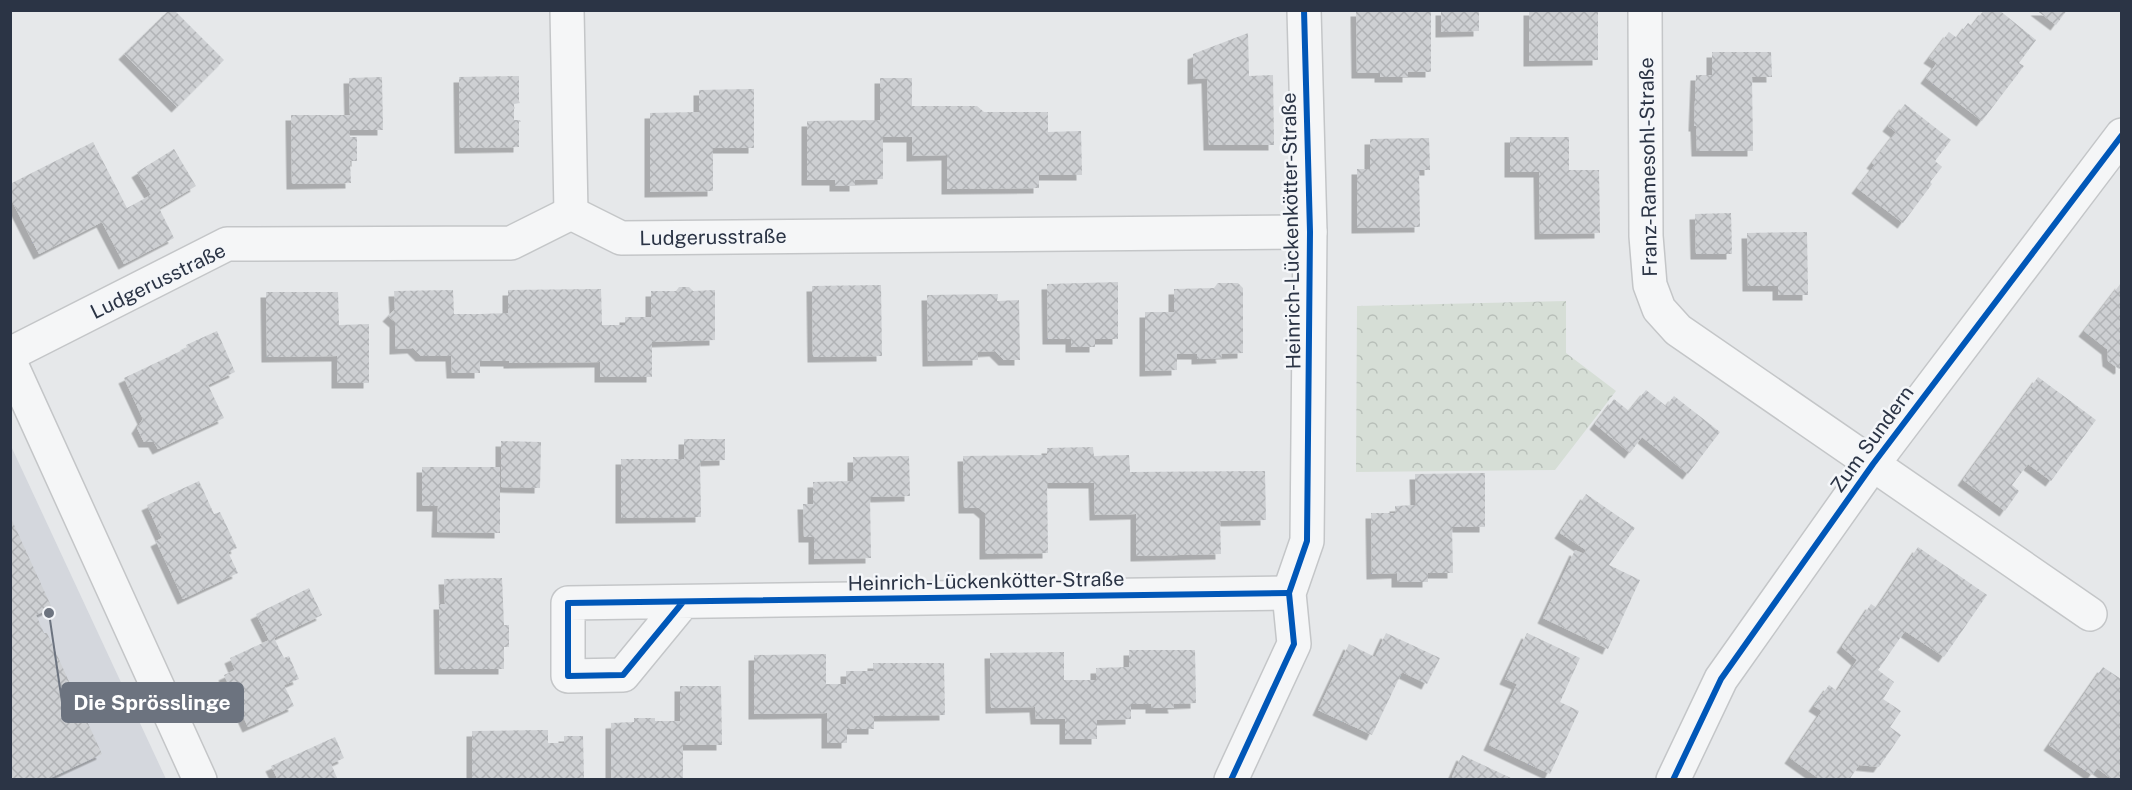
<svg xmlns="http://www.w3.org/2000/svg" width="2132" height="790" font-family="'Public Sans',sans-serif">
<defs>
<pattern id="park-crowns" width="20" height="18" patternUnits="userSpaceOnUse" patternTransform="scale(1.5)"><rect width="20" height="18" fill="#d6ded6"/><path d="M2 6a3 3 0 1 1 6 0M12 15a3 3 0 1 1 6 0" fill="none" stroke="#b8bfb9"/></pattern>
<pattern id="building-cross-hatch" width="8" height="8" patternUnits="userSpaceOnUse" patternTransform="scale(1.5)"><rect width="8" height="8" fill="#ced0d3"/><path d="M0 0l8 8M0 8l8-8" fill="none" stroke="#b1b3b6"/></pattern>
<filter id="shadow"><feDropShadow dx="-5.5" dy="5.5" stdDeviation="0" flood-color="#0004"/></filter>
</defs>
<rect width="100%" height="100%" fill="#e6e8ea"/>
<path fill="#d4d7dd" d="M 11,446 L 166,779 L 11,779 Z"/>
<path fill="url(#park-crowns)" d="M 1566,301 L 1566,353 L 1616,391 L 1555,470 L 1356,472 L 1357,306 Z"/>
<g fill="url(#building-cross-hatch)" filter="url(#shadow)">
<path d="M 169,10 L 174,10 L 224,60 L 177,107 L 124,54 Z"/>
<path d="M 1431,10 L 1431,72 L 1408,72 L 1408,77 L 1380,77 L 1380,73 L 1357,73 L 1356,11 Z"/>
<path d="M 1441,10 L 1479,10 L 1479,31 L 1441,32 Z"/>
<path d="M 1529,10 L 1598,10 L 1598,60 L 1529,61 Z"/>
<path d="M 1984,10 L 1999,10 L 2036,40 L 2019,63 L 2024,66 L 1982,121 L 1926,78 L 1937,63 L 1929,58 L 1949,32 L 1957,38 L 1968,23 L 1972,26 Z"/>
<path d="M 2036,10 L 2067,10 L 2056,25 Z"/>
<path d="M 1248,33 L 1249,76 L 1273,75 L 1274,145 L 1209,145 L 1207,78 L 1193,79 L 1193,54 Z"/>
<path d="M 1712,52 L 1771,52 L 1772,77 L 1752,77 L 1753,151 L 1697,151 L 1696,126 L 1694,126 L 1696,75 L 1712,75 Z"/>
<path d="M 519,76 L 519,101 L 520,103 L 514,104 L 514,120 L 520,120 L 521,122 L 519,122 L 519,147 L 460,148 L 459,77 Z"/>
<path d="M 382,77 L 383,130 L 350,130 L 350,137 L 357,137 L 357,161 L 350,161 L 351,183 L 292,184 L 291,115 L 350,115 L 349,78 Z"/>
<path d="M 880,78 L 912,78 L 912,106 L 977,106 L 984,112 L 1048,112 L 1048,132 L 1081,131 L 1082,175 L 1039,175 L 1039,188 L 947,189 L 947,155 L 912,156 L 912,137 L 883,137 L 883,179 L 855,180 L 855,186 L 835,186 L 835,180 L 807,180 L 807,121 L 880,120 Z"/>
<path d="M 754,89 L 754,148 L 713,148 L 713,191 L 650,192 L 650,113 L 699,112 L 699,90 Z"/>
<path d="M 1905,104 L 1951,140 L 1935,161 L 1942,167 L 1930,182 L 1932,184 L 1903,223 L 1857,188 L 1875,165 L 1872,163 L 1896,132 L 1888,126 Z"/>
<path d="M 1510,137 L 1569,137 L 1569,170 L 1599,170 L 1600,233 L 1540,234 L 1539,172 L 1510,172 Z"/>
<path d="M 1429,138 L 1430,170 L 1419,170 L 1420,227 L 1357,228 L 1357,169 L 1370,169 L 1370,139 Z"/>
<path d="M 93,142 L 127,208 L 151,195 L 137,172 L 174,149 L 196,186 L 159,208 L 174,238 L 124,264 L 102,222 L 39,254 L 10,197 L 10,184 Z"/>
<path d="M 1731,213 L 1732,254 L 1696,254 L 1695,214 Z"/>
<path d="M 1807,232 L 1808,295 L 1778,295 L 1778,286 L 1748,286 L 1747,233 Z"/>
<path d="M 1118,282 L 1118,339 L 1095,339 L 1095,347 L 1071,347 L 1071,339 L 1048,339 L 1047,284 Z"/>
<path d="M 1218,283 L 1238,283 L 1243,288 L 1243,353 L 1221,354 L 1222,358 L 1197,359 L 1197,354 L 1177,354 L 1177,370 L 1145,371 L 1145,312 L 1174,312 L 1174,289 L 1214,288 Z"/>
<path d="M 2121,283 L 2121,368 L 2119,369 L 2108,361 L 2107,349 L 2084,331 Z"/>
<path d="M 881,285 L 882,356 L 813,357 L 812,286 Z"/>
<path d="M 679,287 L 689,287 L 693,291 L 715,290 L 715,340 L 652,342 L 652,377 L 600,377 L 600,362 L 509,363 L 509,361 L 480,361 L 480,373 L 452,373 L 451,356 L 421,356 L 413,348 L 395,349 L 395,322 L 388,316 L 395,309 L 394,291 L 453,290 L 454,314 L 480,314 L 508,313 L 508,290 L 601,289 L 602,325 L 625,325 L 625,317 L 651,317 L 651,291 L 676,291 Z"/>
<path d="M 266,292 L 338,292 L 339,325 L 369,324 L 369,383 L 337,383 L 337,356 L 267,357 Z"/>
<path d="M 998,294 L 997,301 L 1019,300 L 1020,360 L 1004,360 L 995,351 L 978,352 L 978,360 L 928,361 L 927,295 Z"/>
<path d="M 217,331 L 235,372 L 208,385 L 224,418 L 158,449 L 154,442 L 144,442 L 137,428 L 143,419 L 124,378 L 187,348 L 186,345 Z"/>
<path d="M 2038,377 L 2096,420 L 2051,481 L 2028,464 L 2012,485 L 2019,491 L 2005,511 L 1963,480 Z"/>
<path d="M 1646,390 L 1666,406 L 1674,396 L 1720,432 L 1688,474 L 1642,437 L 1630,453 L 1595,424 L 1614,399 L 1629,411 Z"/>
<path d="M 684,439 L 725,439 L 725,460 L 700,461 L 701,517 L 621,518 L 621,459 L 684,459 Z"/>
<path d="M 501,441 L 541,442 L 540,488 L 501,487 Z"/>
<path d="M 1093,447 L 1094,456 L 1129,455 L 1130,472 L 1265,471 L 1266,520 L 1220,521 L 1221,554 L 1136,556 L 1136,514 L 1095,515 L 1094,483 L 1047,483 L 1048,553 L 985,554 L 985,513 L 979,508 L 964,508 L 963,456 L 1047,455 L 1047,448 Z"/>
<path d="M 909,456 L 910,496 L 870,497 L 871,558 L 814,559 L 814,537 L 804,537 L 803,504 L 813,504 L 813,482 L 853,481 L 853,457 Z"/>
<path d="M 422,467 L 500,467 L 500,533 L 437,532 L 438,506 L 422,506 Z"/>
<path d="M 1485,473 L 1485,527 L 1452,527 L 1453,573 L 1428,573 L 1428,582 L 1397,582 L 1397,573 L 1372,574 L 1371,513 L 1395,513 L 1395,506 L 1416,505 L 1415,474 Z"/>
<path d="M 199,481 L 214,514 L 220,512 L 237,548 L 228,552 L 238,573 L 183,599 L 156,541 L 162,538 L 147,505 Z"/>
<path d="M 1586,494 L 1635,528 L 1609,565 L 1640,580 L 1608,649 L 1543,618 L 1575,550 L 1584,554 L 1586,550 L 1560,533 Z"/>
<path d="M 10,516 L 52,608 L 36,615 L 44,633 L 47,633 L 102,754 L 46,780 L 10,780 Z"/>
<path d="M 1918,547 L 1987,595 L 1944,657 L 1905,631 L 1878,670 L 1894,682 L 1883,699 L 1901,711 L 1890,727 L 1901,735 L 1879,767 L 1859,765 L 1849,780 L 1821,780 L 1790,758 L 1822,711 L 1814,706 L 1829,685 L 1837,691 L 1857,660 L 1842,647 L 1871,604 L 1877,608 Z"/>
<path d="M 502,578 L 504,625 L 509,625 L 509,647 L 504,647 L 504,669 L 440,669 L 439,604 L 445,604 L 444,579 Z"/>
<path d="M 309,588 L 322,615 L 274,638 L 284,658 L 289,656 L 299,679 L 284,685 L 294,706 L 248,727 L 224,675 L 235,670 L 230,658 L 269,640 L 256,614 Z"/>
<path d="M 1386,633 L 1440,658 L 1427,684 L 1402,672 L 1372,735 L 1318,710 L 1349,644 L 1375,657 Z"/>
<path d="M 1527,633 L 1580,658 L 1560,702 L 1579,711 L 1550,774 L 1489,745 L 1517,684 L 1505,679 Z"/>
<path d="M 1129,650 L 1195,650 L 1196,703 L 1173,704 L 1174,708 L 1151,708 L 1151,704 L 1131,704 L 1131,719 L 1097,720 L 1097,739 L 1065,739 L 1065,719 L 1036,719 L 1035,707 L 991,708 L 990,653 L 1064,652 L 1064,680 L 1096,680 L 1096,668 L 1129,667 Z"/>
<path d="M 826,654 L 826,684 L 846,684 L 846,671 L 873,671 L 873,663 L 944,663 L 945,715 L 874,716 L 874,729 L 847,729 L 847,743 L 827,743 L 827,713 L 754,714 L 754,655 Z"/>
<path d="M 2103,667 L 2121,679 L 2121,777 L 2120,780 L 2113,780 L 2097,768 L 2092,775 L 2049,745 Z"/>
<path d="M 680,686 L 721,686 L 722,745 L 683,745 L 683,780 L 611,780 L 611,723 L 634,722 L 634,718 L 655,718 L 655,721 L 680,721 Z"/>
<path d="M 548,730 L 548,743 L 564,743 L 564,736 L 583,736 L 584,780 L 472,780 L 472,731 Z"/>
<path d="M 335,737 L 344,758 L 331,764 L 338,780 L 278,780 L 271,766 Z"/>
<path d="M 1462,755 L 1515,780 L 1458,780 L 1452,777 Z"/>
</g>
<g fill="none" stroke-linecap="round" stroke-linejoin="round">
<defs>
<g id="minor">
<path d="M 567,10 L 571,213"/>
<path d="M 1645,10 L 1646,236 L 1650,285 L 1659,309 L 1678,330 L 2090,614"/>
<path d="M 571,213 L 621,238 L 1310,232"/>
<path d="M 10,354 L 227,244 L 511,243 L 571,213"/>
<path d="M 10,362 L 200,780"/>
<path d="M 683,602 L 623,675 L 568,676 L 568,603 L 1289,593"/>
<path d="M 1231,780 L 1294,644 L 1289,593 L 1307,541 L 1310,232 L 1304,10"/>
<path d="M 1673,780 L 1721,679 L 1873,464 L 2122,135"/>
</g>
</defs>
<use href="#minor" stroke="#c4c6c8" stroke-width="36"/>
<use href="#minor" stroke="#f5f6f7" stroke-width="33"/>
<defs>
<g id="cycleway">
<path d="M 683,602 L 623,675 L 568,676 L 568,603 L 1289,593"/>
<path d="M 1231,780 L 1294,644 L 1289,593 L 1307,541 L 1310,232 L 1304,10"/>
<path d="M 1673,780 L 1721,679 L 1873,464 L 2122,135"/>
</g>
</defs>
<use href="#cycleway" stroke="#f4f6f9" stroke-width="10"/>
<use href="#cycleway" stroke="#0057b8" stroke-width="6"/>
</g>
<g text-anchor="middle" dominant-baseline="central" stroke-width="5" stroke-linejoin="round" paint-order="stroke">
<g font-size="20" fill="#2b3445" stroke="#f4f6f9">
<text transform="translate(1648 167) rotate(-91)">Franz-Ramesohl-Straße</text>
<text transform="translate(1291 231) rotate(-91)">Heinrich-Lückenkötter-Straße</text>
<text transform="translate(713 237) rotate(-1)">Ludgerusstraße</text>
<text transform="translate(158 281) rotate(-26)">Ludgerusstraße</text>
<text transform="translate(1872 439) rotate(-54)">Zum Sundern</text>
<text transform="translate(986 581) rotate(-1)">Heinrich-Lückenkötter-Straße</text>
</g>
</g>
<path fill="none" stroke="#6c737f" stroke-width="2" d="M49 613L62 702"/>
<circle fill="#6c737f" stroke="#f4f6f9" stroke-width="2" cx="49" cy="613" r="6"/>
<rect fill="#6c737f" stroke="#6c737f" stroke-width="2" x="62" y="683" width="181" height="39" rx="6"/>
<g font-size="21" text-anchor="middle" font-weight="bold" fill="#fff">
<text x="152" y="710">Die Sprösslinge</text>
</g>
<rect width="2132" height="790" fill="none" stroke="#2b3445" stroke-width="24"/>
</svg>
